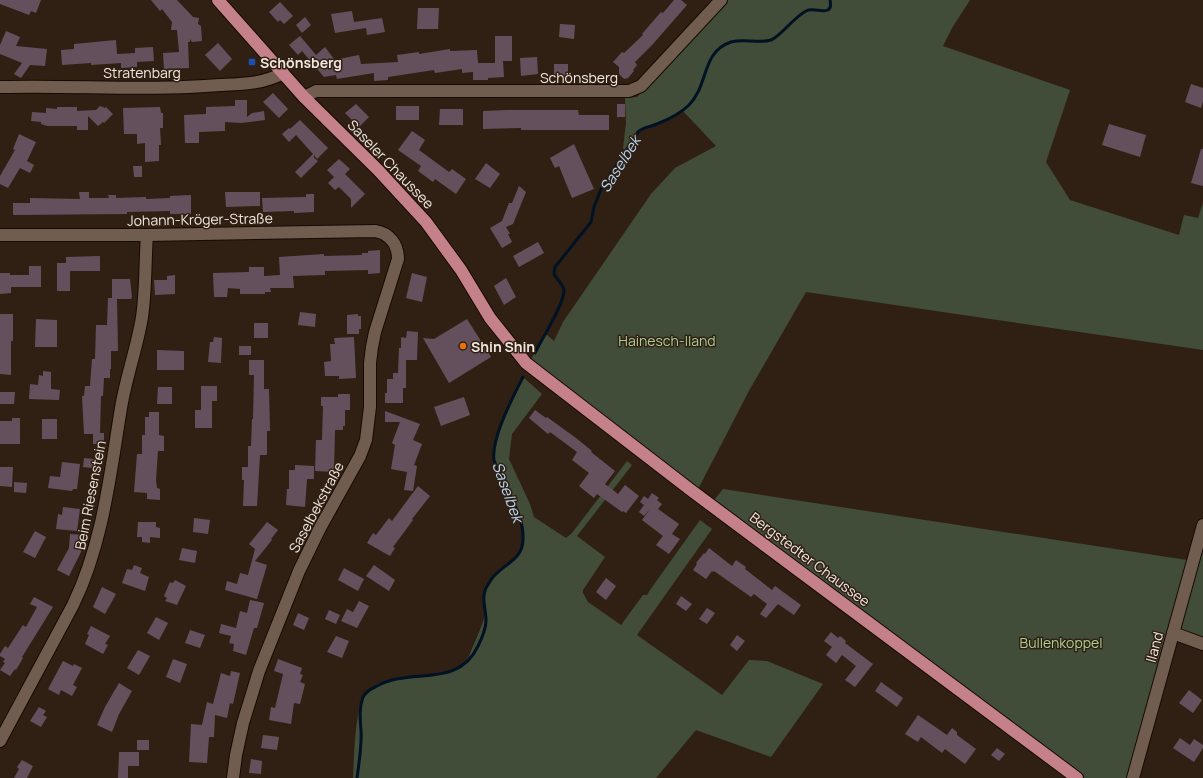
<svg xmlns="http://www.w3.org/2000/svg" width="1203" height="778" font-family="Manrope,sans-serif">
<rect width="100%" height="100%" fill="#302014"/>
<g fill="#414d38">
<path d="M 725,0 L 970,0 L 952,28 L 943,46 L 1070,90 L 1046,162 L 1070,200 L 1179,235 L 1184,215 L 1198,218 L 1203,203 L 1203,350 L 806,292 L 750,389 L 696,493 L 531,359 L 546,334 L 554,341 L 563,322 L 651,194 L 675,168 L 716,146 L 682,110 L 664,121 L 641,129 L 626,152 L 623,148 L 626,123 L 625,98 L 637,97 Z"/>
<path d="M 523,377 L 542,394 L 512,434 L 509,459 L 530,504 L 534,517 L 566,538 L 572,533 L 627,461 L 632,465 L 577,536 L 605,557 L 583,590 L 583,593 L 588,602 L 621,625 L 643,595 L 647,595 L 650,590 L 700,520 L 712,529 L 637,635 L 722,695 L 749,660 L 767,661 L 823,684 L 771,757 L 696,730 L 656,778 L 353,778 C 354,761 355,704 366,692 C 383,676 411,677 433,675 C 442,674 457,672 464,665 C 468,660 484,621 485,615 C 486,608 482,601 484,594 C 488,570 519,566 523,542 C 526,520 508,494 500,474 C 498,469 495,465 494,460 C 491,438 513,398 523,377 Z"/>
<path d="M 723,489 L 1187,560 L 1127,778 L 1078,778 L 711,504 Z"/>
<path d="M 1203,548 L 1203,645 L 1179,635 Z"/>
</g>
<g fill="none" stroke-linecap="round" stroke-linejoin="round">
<g stroke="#001223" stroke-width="3">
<path d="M 535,353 C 541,340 565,303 564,290 C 563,285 557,279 554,274 L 555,267 L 591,222 L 594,207 L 601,189 L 638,132 C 643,127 650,127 657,124 C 667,120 681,113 689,105 C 709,85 701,52 731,42 C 744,38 758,44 771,40 C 781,36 794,17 806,11 C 815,6 834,19 830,0"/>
<path d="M 357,778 C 359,762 362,746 361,730 C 360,718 359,708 363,697 C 366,691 371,689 377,686 C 411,667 458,689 478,646 C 482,638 486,629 486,620 C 486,609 481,598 486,588 C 489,583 491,579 495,575 C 506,563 523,559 523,539 C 524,515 508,494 500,474 C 498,469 495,464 494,460 C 491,438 513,397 523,377"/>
</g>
</g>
<g fill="#64505d">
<path d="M 0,0 L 41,0 L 36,13 L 31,11 L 29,15 L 0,4 Z"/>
<path d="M 151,0 L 177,0 L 193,17 L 199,18 L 198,24 L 201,26 L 202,41 L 192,42 L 190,39 L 190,42 L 188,42 L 189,68 L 164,69 L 163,53 L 179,52 L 177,30 L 171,30 L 172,22 L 162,9 L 160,11 Z"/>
<path d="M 674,0 L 681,0 L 687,5 L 653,44 L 635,62 L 637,65 L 633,70 L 634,71 L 628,78 L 624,79 L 619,74 L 619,67 L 613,62 L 622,52 L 624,53 L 643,35 L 642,34 L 661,12 L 663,13 Z"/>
<path d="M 280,2 L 293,16 L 284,24 L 280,20 L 278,22 L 269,12 Z"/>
<path d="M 418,8 L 439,8 L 438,29 L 417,29 Z"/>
<path d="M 352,11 L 354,22 L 382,18 L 385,32 L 367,35 L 366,28 L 335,33 L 331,14 Z"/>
<path d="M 305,17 L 311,25 L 302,33 L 296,25 Z"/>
<path d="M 560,24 L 575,25 L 574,39 L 559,37 Z"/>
<path d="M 6,31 L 20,37 L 16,46 L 47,49 L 45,66 L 30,65 L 21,78 L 14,74 L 22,63 L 0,54 L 0,45 Z"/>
<path d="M 300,36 L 316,55 L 325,47 L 340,67 L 339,59 L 359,55 L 361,64 L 398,62 L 397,55 L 419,52 L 419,54 L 450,49 L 450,51 L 477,50 L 478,63 L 495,63 L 495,36 L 512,36 L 512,61 L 503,61 L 504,77 L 488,78 L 488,80 L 473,80 L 473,72 L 462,73 L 462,69 L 435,73 L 434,70 L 388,77 L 388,80 L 374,81 L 374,73 L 337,79 L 336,75 L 324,77 L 302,51 L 298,55 L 289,45 Z"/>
<path d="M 116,40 L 117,54 L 135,53 L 135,48 L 153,47 L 154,61 L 137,62 L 137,67 L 121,68 L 121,63 L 91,65 L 91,63 L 62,65 L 61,50 L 74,49 L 74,44 Z"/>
<path d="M 218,43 L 232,59 L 220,71 L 205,55 Z"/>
<path d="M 537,57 L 538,74 L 521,76 L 520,58 Z"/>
<path d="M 554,64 L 568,64 L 568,76 L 554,77 Z"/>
<path d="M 1191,84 L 1203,88 L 1203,101 L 1201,108 L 1185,102 Z"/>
<path d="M 273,93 L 288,109 L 279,118 L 263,102 Z"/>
<path d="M 235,100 L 247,100 L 247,117 L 252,113 L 264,111 L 265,120 L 241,123 L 225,122 L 225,131 L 199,132 L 199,143 L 185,143 L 184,115 L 206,114 L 206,107 L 235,106 Z"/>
<path d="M 356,104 L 369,117 L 359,127 L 345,113 Z"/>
<rect x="617" y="104" width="8" height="13"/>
<path d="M 100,106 L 105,108 L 106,107 L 113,114 L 104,123 L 103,122 L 98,126 L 88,116 L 88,130 L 77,130 L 77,126 L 47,126 L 41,124 L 41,122 L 31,121 L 32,112 L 46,113 L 46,108 L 57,109 L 57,107 L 77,107 L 77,111 L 96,110 Z"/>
<rect x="396" y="106" width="23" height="14"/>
<path d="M 160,107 L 161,113 L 163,113 L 163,128 L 160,128 L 161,145 L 159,145 L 159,161 L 145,162 L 145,143 L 137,144 L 137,134 L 124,134 L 123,108 Z"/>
<path d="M 440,109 L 463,109 L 463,125 L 439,125 Z"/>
<path d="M 508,110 L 578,110 L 579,115 L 609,115 L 609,130 L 521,130 L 521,128 L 483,129 L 483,111 Z"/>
<path d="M 300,120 L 328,148 L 317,159 L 314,155 L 314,158 L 318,161 L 301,178 L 295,172 L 313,154 L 296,135 L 289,142 L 282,134 L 289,128 L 290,129 Z"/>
<path d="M 1109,124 L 1146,135 L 1140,157 L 1102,145 Z"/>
<path d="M 412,131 L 425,140 L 419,150 L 449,172 L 452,169 L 466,179 L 456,194 L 435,179 L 433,182 L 418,171 L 421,166 L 398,150 Z"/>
<path d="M 19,134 L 36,142 L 27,161 L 34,165 L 30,173 L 20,168 L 8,188 L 0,184 L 0,176 L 15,150 L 13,149 Z"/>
<path d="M 574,144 L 594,189 L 572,198 L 559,166 L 555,168 L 550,158 Z"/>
<path d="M 1201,149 L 1203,149 L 1203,186 L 1191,183 Z"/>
<path d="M 339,159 L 350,169 L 345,174 L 365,194 L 351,208 L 351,199 L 339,187 L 335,190 L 328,183 L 334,177 L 327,170 Z"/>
<path d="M 486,163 L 500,174 L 490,188 L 475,179 Z"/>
<path d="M 133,166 L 142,166 L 142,177 L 134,177 Z"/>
<path d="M 519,186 L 526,192 L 513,224 L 506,227 L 510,234 L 508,234 L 512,242 L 502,248 L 490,228 L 502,221 L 509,203 L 512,203 Z"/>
<path d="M 79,192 L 89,192 L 89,198 L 109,198 L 108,195 L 116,195 L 116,198 L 146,197 L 146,199 L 170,198 L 170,196 L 191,195 L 191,214 L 170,214 L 170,211 L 127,212 L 127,214 L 13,215 L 13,203 L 30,203 L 30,198 L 80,199 Z"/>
<path d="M 225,192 L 260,192 L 260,206 L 226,207 Z"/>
<path d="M 306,194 L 314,194 L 314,212 L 294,213 L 294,211 L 263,212 L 262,198 L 306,197 Z"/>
<path d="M 538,242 L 544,253 L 519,267 L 513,256 Z"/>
<path d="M 380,250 L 380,273 L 368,274 L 368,270 L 325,271 L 325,275 L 293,276 L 294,288 L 270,288 L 271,292 L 265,292 L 265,294 L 240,294 L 240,289 L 228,288 L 227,297 L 214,297 L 213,273 L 249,272 L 249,267 L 264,267 L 264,276 L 280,275 L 279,257 L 324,254 L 324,256 L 362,255 L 362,253 L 368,253 L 368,251 Z"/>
<path d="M 100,256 L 100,271 L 70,271 L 70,291 L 57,291 L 57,263 L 66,263 L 66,257 Z"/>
<path d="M 29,266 L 41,266 L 41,287 L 11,287 L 11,293 L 0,294 L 0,273 L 10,273 L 10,275 L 29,275 Z"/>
<path d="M 412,273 L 427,277 L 422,302 L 406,298 Z"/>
<path d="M 175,275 L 175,294 L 155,295 L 154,280 L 167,280 L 167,276 Z"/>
<path d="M 506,278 L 516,297 L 504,305 L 494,286 Z"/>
<path d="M 112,279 L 130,279 L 132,297 L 131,299 L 117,299 L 118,351 L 111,351 L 111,369 L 110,369 L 110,378 L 104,378 L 103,396 L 101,396 L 100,433 L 104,433 L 104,444 L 93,444 L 93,434 L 84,434 L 82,396 L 84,396 L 85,386 L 90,386 L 92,359 L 95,359 L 96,325 L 107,325 L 108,298 L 112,298 Z"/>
<path d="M 300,312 L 316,314 L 315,327 L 298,325 Z"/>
<path d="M 0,314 L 13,314 L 13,341 L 11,341 L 11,375 L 0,374 Z"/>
<path d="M 358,314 L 358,316 L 361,316 L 361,329 L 359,329 L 359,334 L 347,334 L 347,315 Z"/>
<path d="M 36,319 L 57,320 L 57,347 L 35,347 Z"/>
<path d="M 467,319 L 491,357 L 449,383 L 423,338 L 434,339 Z"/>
<rect x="254" y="323" width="14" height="15"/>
<path d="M 407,331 L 418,332 L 417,360 L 406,360 L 406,388 L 403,388 L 403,403 L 385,403 L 385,393 L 387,393 L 387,379 L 393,379 L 393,373 L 398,373 L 399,348 L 401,348 L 401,337 L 406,338 Z"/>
<path d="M 214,337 L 222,338 L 221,363 L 208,362 L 210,342 L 213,342 Z"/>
<path d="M 354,337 L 356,378 L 339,379 L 339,376 L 325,376 L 324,362 L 331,361 L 330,344 L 335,344 L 334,338 Z"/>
<rect x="239" y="346" width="12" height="9"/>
<path d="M 157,350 L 184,351 L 184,370 L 157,370 Z"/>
<path d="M 249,360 L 264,360 L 264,389 L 269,389 L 270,431 L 267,431 L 267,455 L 260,455 L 257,506 L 243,506 L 244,480 L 242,480 L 242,467 L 248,467 L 248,446 L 251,446 L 252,419 L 253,419 L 254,375 L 249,375 Z"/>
<path d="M 43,371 L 51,372 L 51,389 L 60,390 L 59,400 L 29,399 L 30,384 L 38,385 L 39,375 L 43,376 Z"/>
<path d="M 201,386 L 217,386 L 217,401 L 212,401 L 212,428 L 195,428 L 195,410 L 201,410 Z"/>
<path d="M 158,387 L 172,387 L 172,404 L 157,404 Z"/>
<path d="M 0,392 L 15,392 L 14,404 L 0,404 Z"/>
<path d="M 338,394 L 350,394 L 350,410 L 345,410 L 345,426 L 343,426 L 343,430 L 335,430 L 334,472 L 315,471 L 316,440 L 322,440 L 323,406 L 321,406 L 321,397 L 338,397 Z"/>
<path d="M 464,397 L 470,415 L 441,426 L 434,407 Z"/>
<path d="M 535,410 L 546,418 L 547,417 L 576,438 L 592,451 L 591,452 L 615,471 L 605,484 L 618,494 L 625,485 L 639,496 L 626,513 L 623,511 L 622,512 L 597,494 L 594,498 L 579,486 L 589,473 L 572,460 L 577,452 L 550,432 L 548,434 L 529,418 Z"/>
<path d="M 385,411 L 420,424 L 413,440 L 422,444 L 414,465 L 417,466 L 413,491 L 404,490 L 407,472 L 391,469 L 395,445 L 392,443 L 400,422 L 385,422 Z"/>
<path d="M 149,412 L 159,412 L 159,435 L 164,436 L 164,451 L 158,451 L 156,480 L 157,488 L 160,489 L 160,500 L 147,499 L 147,493 L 134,492 L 137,454 L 142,454 L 142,435 L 145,435 L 145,417 L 149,417 Z"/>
<path d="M 12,418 L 20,418 L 20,444 L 0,444 L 0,421 L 12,421 Z"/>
<rect x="42" y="419" width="15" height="20"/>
<path d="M 84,458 L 94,459 L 93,468 L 83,467 Z"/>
<path d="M 62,462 L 80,464 L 77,489 L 73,489 L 72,491 L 48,488 L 50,476 L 60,477 Z"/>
<path d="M 295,465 L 314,466 L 314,479 L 307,479 L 305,507 L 286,505 L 287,489 L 289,489 L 289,470 L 295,470 Z"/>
<path d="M 0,467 L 13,467 L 12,487 L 0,486 Z"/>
<path d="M 14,482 L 27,483 L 26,493 L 14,492 Z"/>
<path d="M 418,486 L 430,496 L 412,519 L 413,520 L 393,547 L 395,548 L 390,556 L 367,543 L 373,533 L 376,535 L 389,518 L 392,521 Z"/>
<path d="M 652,493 L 659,498 L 657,500 L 662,504 L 658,509 L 679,524 L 672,534 L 680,539 L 669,554 L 656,545 L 663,536 L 642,520 L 650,509 L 644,516 L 639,512 L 644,505 L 640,502 L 644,496 L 648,499 Z"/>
<path d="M 63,507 L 80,509 L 77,531 L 56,529 L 58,514 L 62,515 Z"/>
<path d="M 194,518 L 210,520 L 208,534 L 193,532 Z"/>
<path d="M 138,522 L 156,522 L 156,527 L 160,528 L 160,538 L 150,537 L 150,543 L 142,542 L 142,537 L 137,537 Z"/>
<path d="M 267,522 L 278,530 L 271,539 L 272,540 L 255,561 L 267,565 L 257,599 L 225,590 L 227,581 L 237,584 L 240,573 L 248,575 L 255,549 L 249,544 Z"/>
<path d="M 35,531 L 46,537 L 35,558 L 23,552 Z"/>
<path d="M 70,534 L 83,535 L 81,552 L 69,576 L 57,570 L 69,548 Z"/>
<path d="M 182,548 L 197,551 L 195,563 L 179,560 Z"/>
<path d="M 709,548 L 732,566 L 736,560 L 746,567 L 745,569 L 772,590 L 775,586 L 801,605 L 794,615 L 778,604 L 766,618 L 760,614 L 767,604 L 754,594 L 751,597 L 714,571 L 713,572 L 712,571 L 706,579 L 693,570 L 697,564 L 696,563 L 704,553 L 705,554 Z"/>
<path d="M 134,565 L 142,568 L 140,573 L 149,577 L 145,591 L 122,583 L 127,569 L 132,570 Z"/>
<path d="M 374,565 L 395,580 L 389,591 L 366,576 Z"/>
<path d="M 344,568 L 364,579 L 358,591 L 338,580 Z"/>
<path d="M 606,578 L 616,586 L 606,600 L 596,592 Z"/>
<path d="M 175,580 L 186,586 L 177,605 L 165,601 L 167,598 L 164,596 L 170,582 L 173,583 Z"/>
<path d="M 102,587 L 116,594 L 105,614 L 93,607 Z"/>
<path d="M 681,596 L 692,604 L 686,611 L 676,604 Z"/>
<path d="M 34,597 L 53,607 L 22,657 L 23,658 L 16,670 L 15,669 L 10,676 L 0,670 L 5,663 L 3,662 L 5,659 L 0,656 L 0,654 L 5,646 L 8,648 L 23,625 L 26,627 L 37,607 L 30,604 Z"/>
<path d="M 250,600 L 264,603 L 257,628 L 254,628 L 246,655 L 233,651 L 234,644 L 229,643 L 231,636 L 219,633 L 221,624 L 236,628 L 240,611 L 247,613 Z"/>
<path d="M 359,601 L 369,606 L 357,628 L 341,621 L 347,609 L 353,612 Z"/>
<path d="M 707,608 L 715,613 L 707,624 L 699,619 Z"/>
<path d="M 329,610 L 340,615 L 336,624 L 325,619 Z"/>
<path d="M 298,613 L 309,618 L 304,630 L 293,625 Z"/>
<path d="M 156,617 L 168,623 L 159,640 L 147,633 Z"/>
<path d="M 91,626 L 110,636 L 105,644 L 108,645 L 103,654 L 85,644 L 89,635 L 87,634 Z"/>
<path d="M 190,630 L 205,635 L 200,648 L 185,643 Z"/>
<path d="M 831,632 L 838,638 L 840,636 L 846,641 L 845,643 L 873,664 L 855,687 L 845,680 L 856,666 L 842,655 L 836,663 L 826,655 L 832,647 L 824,641 Z"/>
<path d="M 737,635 L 745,641 L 737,651 L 730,645 Z"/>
<path d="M 336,636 L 349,641 L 342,658 L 327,652 Z"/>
<path d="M 138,650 L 150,656 L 139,675 L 127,668 Z"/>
<path d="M 173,659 L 187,664 L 180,683 L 166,677 Z"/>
<path d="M 278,659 L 302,668 L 300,674 L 303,675 L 300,682 L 305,684 L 300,704 L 294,703 L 291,724 L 269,720 L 271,707 L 275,708 L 283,674 L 274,671 Z"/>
<path d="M 63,661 L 73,666 L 74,664 L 82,668 L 73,685 L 77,687 L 72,696 L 61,690 L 59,695 L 48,689 Z"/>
<path d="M 231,671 L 240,673 L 233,704 L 230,703 L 227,718 L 215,715 L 214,737 L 209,737 L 207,763 L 189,762 L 191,724 L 202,725 L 207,702 L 213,704 L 221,673 L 230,676 Z"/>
<path d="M 881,682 L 903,698 L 897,707 L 875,691 Z"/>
<path d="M 119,683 L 132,691 L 119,714 L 112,732 L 97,725 L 105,707 Z"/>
<path d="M 1189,690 L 1202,700 L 1193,713 L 1179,703 Z"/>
<path d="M 39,707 L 46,711 L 43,715 L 47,717 L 41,727 L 30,721 Z"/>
<path d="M 918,715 L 947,735 L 952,728 L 957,732 L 957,735 L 976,749 L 965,764 L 945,749 L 942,753 L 921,737 L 918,742 L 905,734 Z"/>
<path d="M 263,735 L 279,737 L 277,750 L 261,748 Z"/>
<path d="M 1180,738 L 1190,745 L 1194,739 L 1203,745 L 1203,748 L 1194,762 L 1173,748 Z"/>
<rect x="137" y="740" width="12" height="10"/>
<path d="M 997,748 L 1005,754 L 999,761 L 991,755 Z"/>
<path d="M 119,752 L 139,752 L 139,766 L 128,766 L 128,778 L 118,778 Z"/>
<path d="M 251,759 L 262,761 L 261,774 L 249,773 Z"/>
<path d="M 22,760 L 33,766 L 27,778 L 14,778 L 19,769 L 17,767 Z"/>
</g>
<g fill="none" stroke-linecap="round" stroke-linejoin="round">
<defs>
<g id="minor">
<path d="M 0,87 C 73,85 147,91 220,85 C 242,84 263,84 283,73"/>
<path d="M 304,97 L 316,91 L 629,91 L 641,86 L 721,0"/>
<path d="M 0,235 L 147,235 L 375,231 C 389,233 398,244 398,259 L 375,332 L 372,347 L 370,363 L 370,407 L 366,440 L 360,456 L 320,528 L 299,571 L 259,671 L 243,723 L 236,755 L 233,778"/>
<path d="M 1173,633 L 1203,644"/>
<path d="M 0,741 L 73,605 C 103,543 110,475 121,408 C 126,377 137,348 142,317 C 146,290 145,262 147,235"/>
<path d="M 1133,778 L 1203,525"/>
</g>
<path id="major" d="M 218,0 L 304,97 L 378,170 L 426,222 L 461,270 L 490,318 L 526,363 L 692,491 L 1077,778"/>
</defs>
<use href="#minor" stroke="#170a01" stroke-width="14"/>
<use href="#major" stroke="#170a01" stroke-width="14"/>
<use href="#minor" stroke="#705d4f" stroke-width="12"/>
<use href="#major" stroke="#c5818a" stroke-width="12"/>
</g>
<rect fill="#1a4fb4" stroke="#302014" stroke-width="1.5" x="248" y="58" width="8" height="8" rx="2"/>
<circle fill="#e8710a" stroke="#302014" stroke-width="1.5" cx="463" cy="346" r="4"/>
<g text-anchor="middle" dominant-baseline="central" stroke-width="3" stroke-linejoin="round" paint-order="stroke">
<g font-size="14" font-weight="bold" fill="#f2e7df" stroke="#302014" text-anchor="start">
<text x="260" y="62">Schönsberg</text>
<text x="471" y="346">Shin Shin</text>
</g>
<g font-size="14" fill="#f2e7df" stroke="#302014">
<text x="142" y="72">Stratenbarg</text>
<text x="579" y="77">Schönsberg</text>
<text transform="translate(391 164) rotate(46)">Saseler Chaussee</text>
<text transform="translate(200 219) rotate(-1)">Johann-Kröger-Straße</text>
<text transform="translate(90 495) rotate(-79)">Beim Riesenstein</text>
<text transform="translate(316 507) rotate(-62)">Saselbekstraße</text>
<text transform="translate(810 559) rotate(37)">Bergstedter Chaussee</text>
<text transform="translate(1154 647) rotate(-75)">Iland</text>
</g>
<g font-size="14" fill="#adcf95" stroke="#302014">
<text x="667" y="340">Hainesch-Iland</text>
<text x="1061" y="642">Bullenkoppel</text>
</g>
<g font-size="15" font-style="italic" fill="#b8d8f4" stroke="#302014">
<text transform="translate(620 164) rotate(-58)">Saselbek</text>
<text transform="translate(508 492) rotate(70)">Saselbek</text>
</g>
</g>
</svg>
